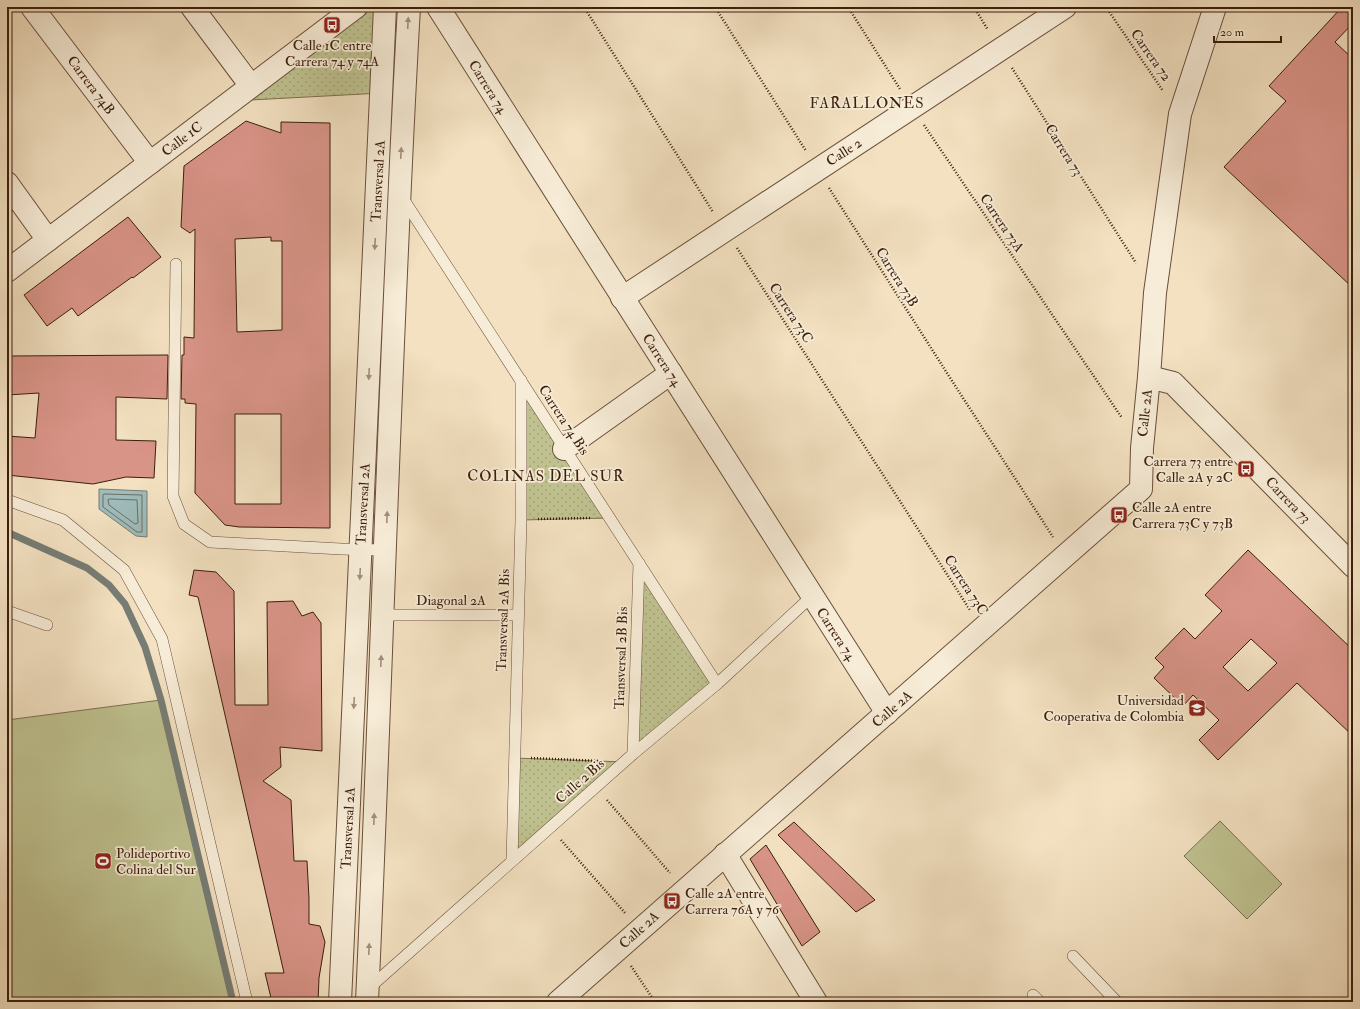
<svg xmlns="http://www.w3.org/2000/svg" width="1360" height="1009" font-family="'IM FELL Double Pica',serif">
<defs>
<pattern id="grass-dots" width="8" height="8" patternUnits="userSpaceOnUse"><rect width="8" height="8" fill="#bfc290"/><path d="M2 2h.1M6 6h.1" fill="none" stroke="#a5a67b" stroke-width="1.8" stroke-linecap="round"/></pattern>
</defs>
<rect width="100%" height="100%" fill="#f3e1c1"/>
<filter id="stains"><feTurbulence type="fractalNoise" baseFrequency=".005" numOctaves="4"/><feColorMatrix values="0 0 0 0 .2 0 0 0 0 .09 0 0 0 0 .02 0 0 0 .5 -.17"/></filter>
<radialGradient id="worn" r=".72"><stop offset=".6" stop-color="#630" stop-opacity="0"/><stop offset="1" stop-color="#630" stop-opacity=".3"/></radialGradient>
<g fill="url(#grass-dots)" stroke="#7e704e">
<path d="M 356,7 L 385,7 L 382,93 L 232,101 Z"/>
<path d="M 521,380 L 610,518 L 521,520 Z"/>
<path d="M 639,563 L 717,684 L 633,754 Z"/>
<path d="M 514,758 L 625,762 L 512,861 Z"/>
</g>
<g fill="#bfc290" stroke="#7e704e">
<path d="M 161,700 L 233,1002 L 7,1002 L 7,720 Z"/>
<path d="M 1220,821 L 1282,884 L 1247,919 L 1184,856 Z"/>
</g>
<path fill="#9ebcbb" stroke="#777d75" d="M 99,489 L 147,491 L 147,537 L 136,536 L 99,509 Z"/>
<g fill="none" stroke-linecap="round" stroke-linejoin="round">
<g stroke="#6d6d64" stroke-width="1">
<path d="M 104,494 L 142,495 L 142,532 L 137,532 L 103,507 L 103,496 Z"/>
<path d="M 110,499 L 137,500 L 138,523 L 135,524 L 109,505 L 108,500 Z"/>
</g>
<path stroke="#777d75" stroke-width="7" d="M 7,532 L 87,568 L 109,585 L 125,604 L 145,647 L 161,700 L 233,1002"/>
</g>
<g fill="#d99488" stroke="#3c1e0d" fill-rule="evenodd">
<path d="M 1342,7 L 1353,7 L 1353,23 L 1335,42 L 1353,59 L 1353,288 L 1224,167 L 1286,101 L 1269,86 Z"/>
<path d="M 246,121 L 281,133 L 281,122 L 330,123 L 330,528 L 239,527 L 225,525 L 195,493 L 196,404 L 185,403 L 185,399 L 181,399 L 182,355 L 184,355 L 184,337 L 194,338 L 195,229 L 190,233 L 181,227 L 184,166 ZM 271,237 L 271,241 L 282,241 L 282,330 L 237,332 L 235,239 ZM 235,414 L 281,414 L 281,504 L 235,504 Z"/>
<path d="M 128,217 L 161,257 L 133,278 L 132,277 L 78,316 L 72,308 L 47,326 L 24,295 Z"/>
<path d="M 168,355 L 167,399 L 116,397 L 116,440 L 156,441 L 154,478 L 126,477 L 93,484 L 7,475 L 7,436 L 35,438 L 39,393 L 7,395 L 7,356 Z"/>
<path d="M 1248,550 L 1353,650 L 1353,736 L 1297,683 L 1218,760 L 1199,740 L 1219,720 L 1193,695 L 1183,706 L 1154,678 L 1164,667 L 1155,658 L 1184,628 L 1195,639 L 1222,611 L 1205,595 ZM 1251,639 L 1277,663 L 1248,691 L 1223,667 Z"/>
<path d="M 194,570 L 216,572 L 234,591 L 235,705 L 268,705 L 267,602 L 293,601 L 302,616 L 313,612 L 321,623 L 322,751 L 280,747 L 281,767 L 263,781 L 291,800 L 294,861 L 307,861 L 309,898 L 309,924 L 320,926 L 325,942 L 319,978 L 318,1002 L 272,1002 L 265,973 L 284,973 L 198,597 L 189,595 Z"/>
<path d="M 794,822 L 875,900 L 856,912 L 778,835 Z"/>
<path d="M 766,845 L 820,932 L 802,946 L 750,859 Z"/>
</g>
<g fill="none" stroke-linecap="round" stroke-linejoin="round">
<defs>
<g id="service">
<path d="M 402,197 L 717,684"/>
<path d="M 176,264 L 173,496 L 184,524 L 210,542 L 341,549 L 385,550"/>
<path d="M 7,500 L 63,520 L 124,570 L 162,639 L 247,1002"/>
<path d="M 7,611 L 47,625"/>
<path d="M 383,615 L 518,615"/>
<path d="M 633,754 L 639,563"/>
<path d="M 512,861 L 521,520 L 521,380"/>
<path d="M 1073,956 L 1117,1002"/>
<path d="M 368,989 L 633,754 L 717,684 L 812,596"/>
<path d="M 1033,995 L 1040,1002"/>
</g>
<g id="minor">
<path d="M 32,7 L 150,163"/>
<path d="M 192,7 L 251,86"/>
<path d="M 438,7 L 887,713"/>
<path d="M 7,183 L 48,240"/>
<path d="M 7,271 L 356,7"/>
<path d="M 622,298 L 1065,7"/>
<path d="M 1149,377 L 1155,293 L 1180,114 L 1215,7"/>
<path d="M 564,449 L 671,373"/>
<path d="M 725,854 L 816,1002"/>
</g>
<g id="tertiary">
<path d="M 340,1002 L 385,7"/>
<path d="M 367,1002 C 382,670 390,338 409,7"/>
<path d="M 558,1002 L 1141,489 L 1142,448 L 1149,377 L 1173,383 L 1353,566"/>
</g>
</defs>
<use href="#service" stroke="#6a4f3a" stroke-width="12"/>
<use href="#minor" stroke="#6a4f3a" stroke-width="24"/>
<use href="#tertiary" stroke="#6a4f3a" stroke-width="24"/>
<g stroke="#3c1e0d" stroke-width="2.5" stroke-dasharray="1 2" stroke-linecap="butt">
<path d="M 584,7 L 713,212"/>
<path d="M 715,7 L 806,151"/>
<path d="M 848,7 L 900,89"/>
<path d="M 974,7 L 988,30"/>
<path d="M 1106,7 L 1163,91"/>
<path d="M 1012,68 L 1136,263"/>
<path d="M 924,125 L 1122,418"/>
<path d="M 829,188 L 954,384 L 1053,537"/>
<path d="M 737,248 L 970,610"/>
<path d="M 538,519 L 590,518"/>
<path d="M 531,758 L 600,761"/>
<path d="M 607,800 L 670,873"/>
<path d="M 561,840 L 625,913"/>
<path d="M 631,966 L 655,1002"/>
</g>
<use href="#service" stroke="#f7ecd7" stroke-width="11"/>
<use href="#minor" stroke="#f7ecd7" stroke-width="22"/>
<use href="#tertiary" stroke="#f7ecd7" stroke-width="22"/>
</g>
<defs><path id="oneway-solid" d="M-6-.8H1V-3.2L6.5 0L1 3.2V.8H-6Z"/></defs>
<g fill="#a38f7c">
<use href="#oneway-solid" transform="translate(408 23) rotate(-87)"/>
<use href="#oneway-solid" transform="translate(401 153) rotate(-87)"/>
<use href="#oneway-solid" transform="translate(375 244) rotate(93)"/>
<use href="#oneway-solid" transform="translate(369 374) rotate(93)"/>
<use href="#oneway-solid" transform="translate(387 517) rotate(-88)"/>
<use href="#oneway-solid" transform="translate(360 574) rotate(93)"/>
<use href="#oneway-solid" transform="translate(381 661) rotate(-88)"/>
<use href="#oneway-solid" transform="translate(354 703) rotate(93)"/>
<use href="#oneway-solid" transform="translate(374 819) rotate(-88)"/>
<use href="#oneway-solid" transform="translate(369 949) rotate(-88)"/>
</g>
<defs>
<symbol id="bus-square" viewBox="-11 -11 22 22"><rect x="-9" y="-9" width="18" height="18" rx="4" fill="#8f2418" stroke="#f7ecd7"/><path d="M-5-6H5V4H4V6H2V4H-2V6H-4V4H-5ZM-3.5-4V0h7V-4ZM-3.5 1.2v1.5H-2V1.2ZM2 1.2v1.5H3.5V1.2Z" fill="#fff"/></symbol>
<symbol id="university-square" viewBox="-11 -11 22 22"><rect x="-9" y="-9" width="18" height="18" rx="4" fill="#8f2418" stroke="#f7ecd7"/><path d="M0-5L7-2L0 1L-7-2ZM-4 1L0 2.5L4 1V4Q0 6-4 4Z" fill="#fff"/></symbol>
<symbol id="stadium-square" viewBox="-11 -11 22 22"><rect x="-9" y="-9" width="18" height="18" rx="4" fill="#8f2418" stroke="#f7ecd7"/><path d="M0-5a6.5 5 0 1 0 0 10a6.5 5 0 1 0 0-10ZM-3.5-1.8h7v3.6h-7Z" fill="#fff"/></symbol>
</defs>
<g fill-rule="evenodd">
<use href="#bus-square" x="322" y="15" width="20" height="20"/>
<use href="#bus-square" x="1236" y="459" width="20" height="20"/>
<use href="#bus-square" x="1109" y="505" width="20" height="20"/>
<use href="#university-square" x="1187" y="698" width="20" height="20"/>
<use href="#stadium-square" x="93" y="851" width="20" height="20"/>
<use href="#bus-square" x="662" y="891" width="20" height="20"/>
</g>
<g text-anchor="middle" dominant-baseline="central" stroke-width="3.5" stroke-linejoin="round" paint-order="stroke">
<g font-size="14" fill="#3c1e0d" stroke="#f7ecd7" text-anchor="start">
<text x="332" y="45" text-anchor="middle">Calle 1C entre<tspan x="332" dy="16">Carrera 74 y 74A</tspan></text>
<text x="1233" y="461" text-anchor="end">Carrera 73 entre<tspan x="1233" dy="16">Calle 2A y 2C</tspan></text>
<text x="1132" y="507">Calle 2A entre<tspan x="1132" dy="16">Carrera 73C y 73B</tspan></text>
<text x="1184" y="700" text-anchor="end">Universidad<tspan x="1184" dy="16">Cooperativa de Colombia</tspan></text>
<text x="116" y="853">Polideportivo<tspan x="116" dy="16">Colina del Sur</tspan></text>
<text x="685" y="893">Calle 2A entre<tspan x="685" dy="16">Carrera 76A y 76</tspan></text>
</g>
<g font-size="14" fill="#3c1e0d" stroke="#f7ecd7">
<text transform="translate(1151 55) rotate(55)">Carrera 72</text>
<text transform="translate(91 85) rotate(53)">Carrera 74B</text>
<text transform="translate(488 87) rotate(58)">Carrera 74</text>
<text transform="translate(182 139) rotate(-37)">Calle 1C</text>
<text transform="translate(1064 150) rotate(58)">Carrera 73</text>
<text transform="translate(844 152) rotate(-33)">Calle 2</text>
<text transform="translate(378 181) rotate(-87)">Transversal 2A</text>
<text transform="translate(1002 223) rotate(56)">Carrera 73A</text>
<text transform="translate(897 277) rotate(58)">Carrera 73B</text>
<text transform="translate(791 313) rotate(57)">Carrera 73C</text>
<text transform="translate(662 360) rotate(57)">Carrera 74</text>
<text transform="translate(1145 413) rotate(-84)">Calle 2A</text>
<text transform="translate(564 420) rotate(57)">Carrera 74 Bis</text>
<text transform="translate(1288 500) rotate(46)">Carrera 73</text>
<text transform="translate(363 504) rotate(-87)">Transversal 2A</text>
<text transform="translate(966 585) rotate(57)">Carrera 73C</text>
<text x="451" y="600">Diagonal 2A</text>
<text transform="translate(503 620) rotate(-88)">Transversal 2A Bis</text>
<text transform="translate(836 634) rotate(57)">Carrera 74</text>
<text transform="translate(621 658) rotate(-88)">Transversal 2B Bis</text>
<text transform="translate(892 709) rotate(-41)">Calle 2A</text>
<text transform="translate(580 781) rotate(-41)">Calle 2 Bis</text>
<text transform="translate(348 828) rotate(-87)">Transversal 2A</text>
<text transform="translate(639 930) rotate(-42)">Calle 2A</text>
</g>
<g font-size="15" letter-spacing="1" fill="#3c1e0d" stroke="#f7ecd7">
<text x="867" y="103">FARALLONES</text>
<text x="546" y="476">COLINAS DEL SUR</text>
</g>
</g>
<rect width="1360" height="1009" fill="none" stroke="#f3e1c1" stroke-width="24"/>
<rect x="8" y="8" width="1344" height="993" fill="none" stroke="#3c1e0d" stroke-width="2"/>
<rect x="12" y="12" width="1336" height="985" fill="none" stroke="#3c1e0d"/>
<path d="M1214 36v6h67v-6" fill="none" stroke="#3c1e0d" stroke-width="2"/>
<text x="1220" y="36" font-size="12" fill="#3c1e0d" stroke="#f7ecd7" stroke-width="3" paint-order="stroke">20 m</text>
<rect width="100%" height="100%" filter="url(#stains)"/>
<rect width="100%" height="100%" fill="url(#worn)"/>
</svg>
